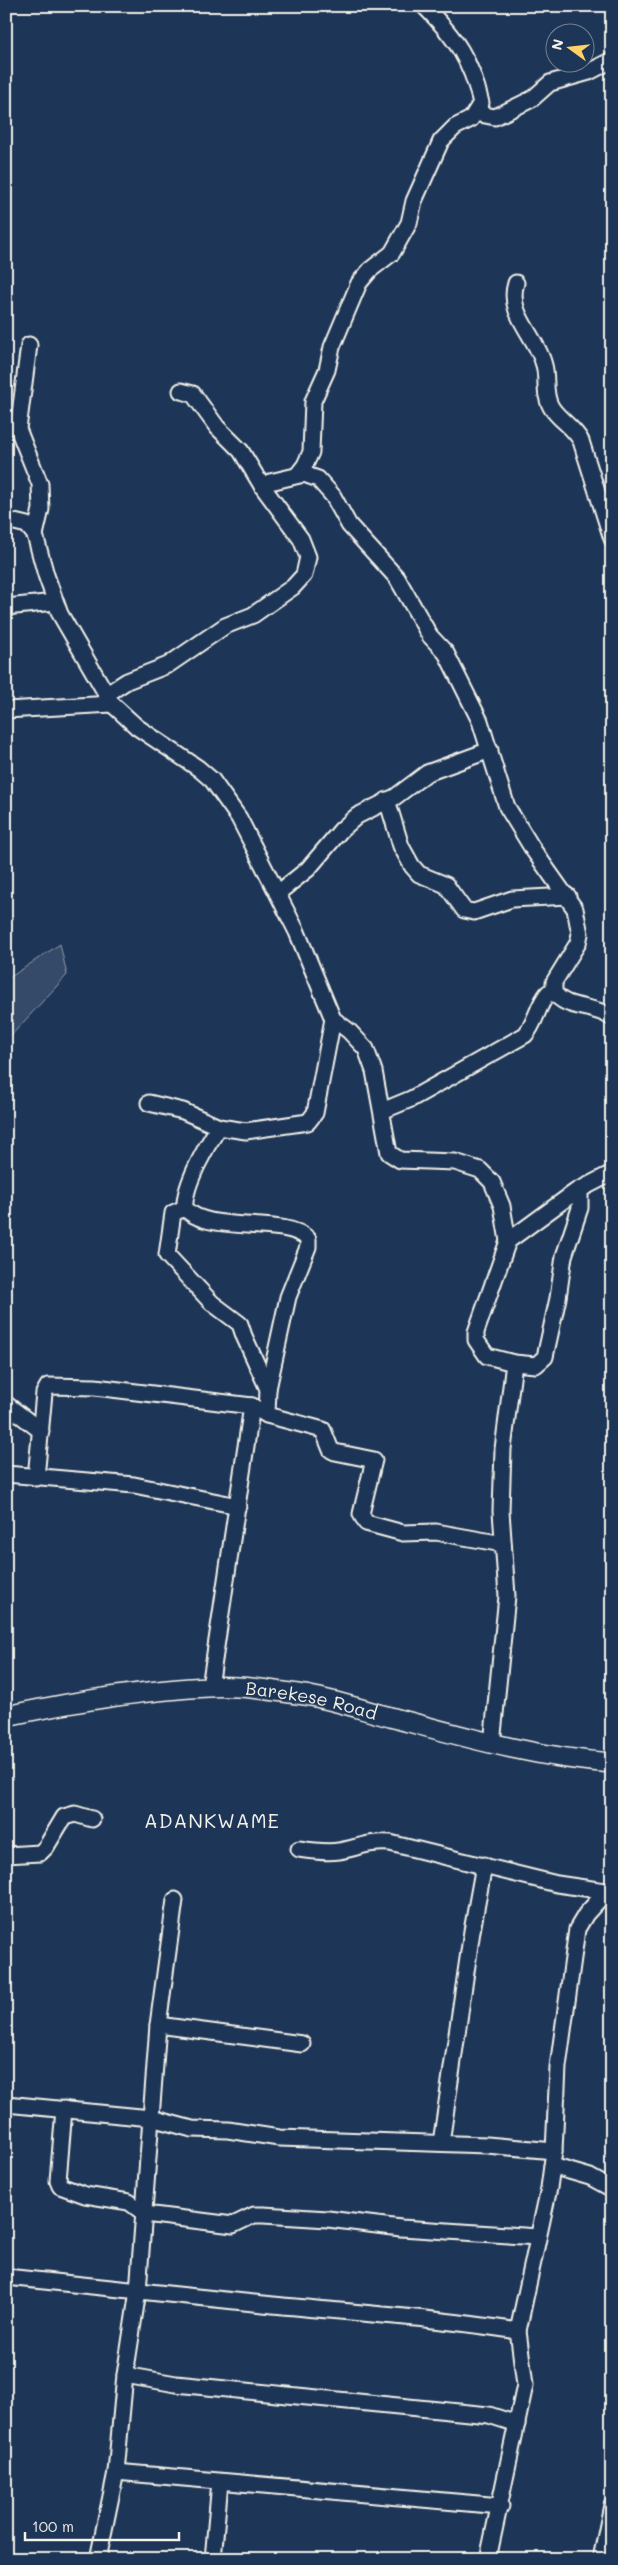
<svg xmlns="http://www.w3.org/2000/svg" width="618" height="2565" font-family="Mali,sans-serif">
<rect width="100%" height="100%" fill="#1d3557"/>
<filter id="ink" filterUnits="userSpaceOnUse"><feTurbulence type="fractalNoise" baseFrequency=".02" numOctaves="2"/><feDisplacementMap in="SourceGraphic" scale="10" xChannelSelector="R" yChannelSelector="G"/><feConvolveMatrix kernelMatrix="1 2 1 2 8 2 1 2 1" color-interpolation-filters="sRGB"/></filter>
<g filter="url(#ink)">
<path fill="#354a67" stroke="#949ea8" d="M 60,944 L 67,975 L 6,1041 L 6,980 Z"/>
<g fill="none" stroke-linecap="round" stroke-linejoin="round">
<defs>
<g id="minor">
<path d="M 475,113 L 495,117 L 532,99 L 550,83 L 589,72 L 612,60"/>
<path d="M 516,283 C 506,314 537,336 544,365 C 548,379 543,394 551,407 C 559,420 574,427 581,441 L 612,539"/>
<path d="M 29,345 L 18,429 L 40,484 L 41,509 L 35,535"/>
<path d="M 298,474 L 305,465 L 311,452 L 313,401 L 327,370 L 332,347 L 359,283 L 370,270 L 392,253 L 409,223 L 414,201 L 441,141 L 455,127 L 471,119 L 481,103 C 471,60 456,38 424,6"/>
<path d="M 262,486 L 270,482 L 304,474 L 318,479 L 333,496 L 349,525 L 397,578 L 430,636 L 446,653 L 480,721 L 507,807 L 534,851 L 575,909 L 580,934 L 578,943 L 554,982 L 554,992 C 566,1011 595,1004 612,1018"/>
<path d="M 6,520 L 27,525 L 35,535 L 46,575 L 60,614 L 112,704 L 137,727 L 198,768 L 212,780 L 239,818 L 297,932 L 333,1019 L 349,1031 L 366,1049 L 374,1071 L 389,1153 L 400,1160 L 455,1162 L 480,1170 L 492,1182 L 502,1206 L 508,1241 L 476,1332 L 476,1340 L 487,1356 L 514,1363 L 503,1449 L 501,1511 L 507,1596 L 492,1744"/>
<path d="M 6,607 L 55,602"/>
<path d="M 107,694 L 127,681 L 168,665 L 225,626 L 253,615 L 293,587 L 304,575 L 308,557 L 301,539 L 262,486 L 241,451 L 217,427 L 193,394 L 181,391"/>
<path d="M 6,710 L 112,704"/>
<path d="M 387,800 L 401,846 L 412,866 L 419,874 L 446,885 L 464,910 L 474,912 L 512,899 L 568,896"/>
<path d="M 278,893 L 308,869 L 341,830 L 357,816 L 395,797 L 427,773 L 490,750"/>
<path d="M 149,1103 L 183,1111 L 219,1127 L 246,1131 L 308,1122 L 315,1113 L 333,1019"/>
<path d="M 382,1111 L 411,1099 L 525,1035 C 536,1023 537,1006 548,993 L 554,992"/>
<path d="M 219,1127 C 207,1145 183,1186 185,1208 C 207,1235 287,1216 308,1239 L 308,1247 L 288,1297 L 268,1389 L 267,1415"/>
<path d="M 185,1208 L 173,1213 L 167,1255 L 212,1303 L 240,1324 L 244,1336 L 268,1389"/>
<path d="M 508,1241 L 575,1192 L 612,1173"/>
<path d="M 514,1363 L 536,1365 L 545,1357 L 558,1298 L 564,1256 L 580,1208 L 580,1189"/>
<path d="M 6,1404 L 41,1431"/>
<path d="M 6,1474 L 134,1485 L 238,1506"/>
<path d="M 36,1478 L 44,1393 L 48,1386 L 95,1387 L 252,1406 L 267,1415 L 323,1430 L 331,1450 L 335,1452 L 374,1460 L 361,1514 L 366,1523 L 403,1533 L 436,1532 L 503,1544"/>
<path d="M 210,1687 L 252,1406"/>
<path d="M 299,1849 C 312,1851 326,1853 339,1851 C 356,1848 371,1841 390,1843 L 557,1884 L 612,1892"/>
<path d="M 6,1855 L 40,1853 L 46,1847 L 64,1817 L 75,1814 L 92,1819"/>
<path d="M 158,2025 L 302,2044"/>
<path d="M 6,2104 L 151,2118 L 192,2129 L 228,2130 L 279,2138 L 487,2145 L 554,2151"/>
<path d="M 64,2109 L 58,2181 L 60,2186 L 85,2195 L 129,2202 L 145,2214 L 233,2225 L 254,2215 L 263,2215 L 328,2219 L 401,2228 L 538,2237"/>
<path d="M 441,2143 L 472,1931 L 484,1865"/>
<path d="M 552,2166 L 590,2177 L 612,2189"/>
<path d="M 6,2277 C 95,2286 184,2296 273,2305 C 355,2313 437,2318 518,2331"/>
<path d="M 125,2375 L 176,2384 L 489,2415 L 517,2424"/>
<path d="M 116,2472 L 501,2506"/>
<path d="M 98,2559 L 116,2472 L 125,2375 L 138,2291 L 158,2025 L 175,1900"/>
<path d="M 213,2559 L 220,2482"/>
<path d="M 488,2559 L 525,2385 L 518,2331 L 549,2188 L 554,2151 L 558,2067 L 577,1929 L 586,1914 L 606,1892"/>
<path d="M 601,2559 L 612,2505"/>
</g>
<g id="major">
<path id="s1" d="M 6,1716 C 72,1702 141,1690 208,1687 C 241,1685 277,1691 310,1696 C 338,1701 366,1711 394,1718 C 465,1737 538,1758 612,1763"/>
</g>
</defs>
<use href="#minor" stroke="#f4f1e8" stroke-width="19"/>
<use href="#major" stroke="#f4f1e8" stroke-width="22"/>
<use href="#minor" stroke="#1d3557" stroke-width="15"/>
<use href="#major" stroke="#1d3557" stroke-width="19"/>
</g>
</g>
<g text-anchor="middle" dominant-baseline="central" stroke-width="5" stroke-linejoin="round" paint-order="stroke">
<g font-size="18" fill="#f4f1e8" stroke="#1d3557">
<text stroke="none"><textPath href="#s1" startOffset="309">Barekese Road</textPath></text>
</g>
<g font-size="20" letter-spacing="1" fill="#f4f1e8" stroke="#1d3557">
<text x="212" y="1820">ADANKWAME</text>
</g>
</g>
<rect width="618" height="2565" fill="none" stroke="#1d3557" stroke-width="25"/>
<rect x="12" y="12" width="593" height="2540" fill="none" stroke="#f4f1e8" stroke-width="2" filter="url(#ink)"/>
<g transform="translate(570 48) rotate(285)"><circle r="24" fill="#1d3557" stroke="#738091"/>
<path d="M0-4L9 19L0 12L-9 19Z" fill="#ffd166"/>
<text y="-8" font-size="14" font-weight="bold" text-anchor="middle" fill="#f4f1e8">N</text>
</g>
<path d="M25 2532v8h154v-8" fill="none" stroke="#f4f1e8" stroke-width="2.5"/>
<text x="32" y="2532" font-size="15" fill="#f4f1e8" stroke="#1d3557" stroke-width="4" paint-order="stroke">100 m</text>
</svg>
